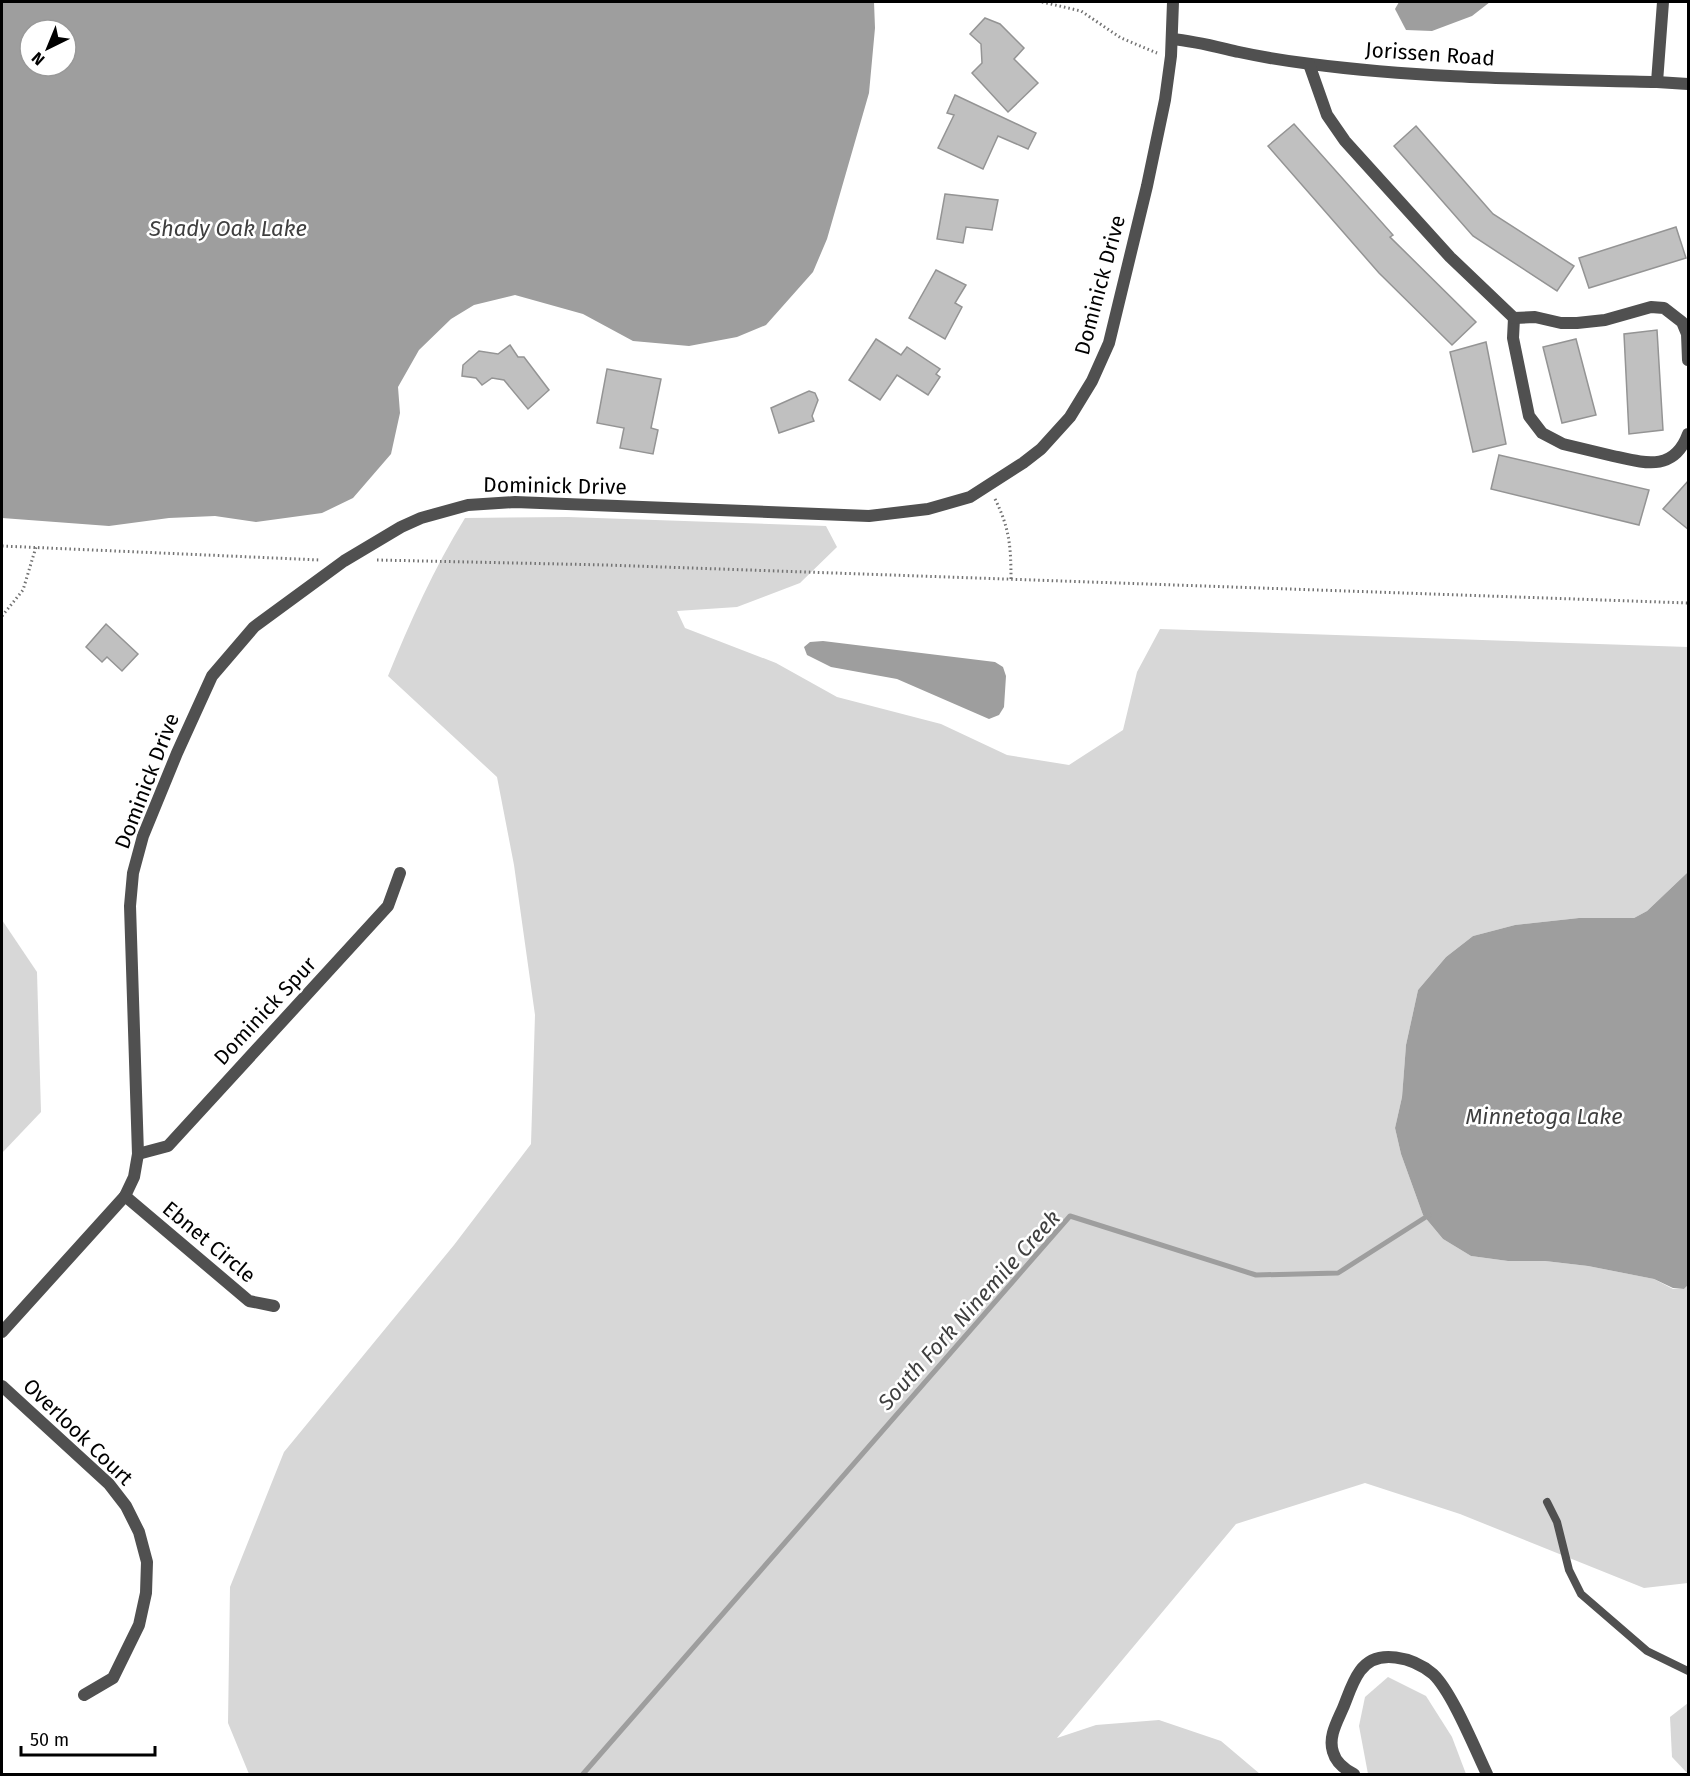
<svg xmlns="http://www.w3.org/2000/svg" width="1690" height="1776" font-family="'Fira Sans',sans-serif">
<rect width="100%" height="100%" fill="#fff"/>
<g fill="#d7d7d7">
<path d="M 568,517 L 826,526 L 837,547 L 800,583 L 737,607 L 677,611 L 685,628 L 776,663 L 837,697 L 941,724 L 1007,755 L 1069,765 L 1123,730 L 1137,672 L 1160,629 L 1688,647 L 1688,872 L 1647,911 L 1634,918 L 1579,918 L 1515,925 L 1473,936 L 1446,957 L 1418,990 L 1406,1045 L 1402,1097 L 1395,1128 L 1401,1154 L 1423,1215 L 1443,1239 L 1471,1256 L 1508,1261 L 1545,1261 L 1588,1266 L 1654,1279 L 1673,1289 L 1684,1289 L 1688,1285 L 1688,1583 L 1644,1588 L 1460,1514 L 1365,1483 L 1236,1524 L 1057,1738 L 1096,1725 L 1159,1720 L 1221,1741 L 1260,1774 L 249,1774 L 228,1723 L 230,1587 L 284,1452 L 454,1245 L 531,1144 L 535,1015 L 514,865 L 497,777 L 388,676 C 410,622 434,568 465,518 Z"/>
<path d="M 2,920 L 37,972 L 41,1112 L 2,1153 Z"/>
<path d="M 1388,1677 L 1426,1696 L 1452,1737 L 1466,1774 L 1368,1774 L 1359,1726 L 1365,1697 Z"/>
<path d="M 1688,1703 L 1688,1774 L 1672,1757 L 1670,1717 Z"/>
</g>
<g fill="#9e9e9e" fill-rule="evenodd">
<path d="M 2,2 L 874,2 L 875,28 L 869,93 L 827,239 L 813,272 L 766,325 L 737,337 L 689,346 L 633,341 L 583,314 L 515,295 L 474,305 L 451,319 L 419,350 L 398,387 L 400,413 L 391,454 L 353,498 L 322,513 L 256,522 L 215,516 L 169,518 L 109,526 L 2,518 ZM 30,30 L 66,30 L 66,66 L 30,66 Z"/>
<path d="M 1399,2 L 1490,2 L 1472,16 L 1432,31 L 1406,30 L 1395,9 Z"/>
<path d="M 823,641 L 995,662 L 1003,667 L 1006,676 L 1004,707 L 999,715 L 989,719 L 897,679 L 831,667 L 807,655 L 804,647 L 810,642 Z"/>
<path d="M 1688,872 L 1688,1285 L 1684,1289 L 1673,1288 L 1654,1279 L 1588,1266 L 1545,1261 L 1508,1261 L 1471,1256 L 1443,1239 L 1423,1215 L 1401,1154 L 1395,1128 L 1402,1097 L 1406,1045 L 1418,990 L 1446,957 L 1473,936 L 1515,925 L 1579,918 L 1634,918 L 1647,911 Z"/>
</g>
<g fill="none" stroke-linecap="round" stroke-linejoin="round">
<path stroke="#9e9e9e" stroke-width="5" d="M 583,1774 L 1070,1216 L 1256,1275 L 1338,1273 L 1429,1215"/>
</g>
<g fill="#c0c0c0" stroke="#949494" stroke-width="1.5">
<path d="M 985,18 L 1000,24 L 1024,48 L 1014,59 L 1038,83 L 1008,112 L 972,73 L 982,63 L 981,44 L 970,34 Z"/>
<path d="M 955,95 L 1036,133 L 1028,149 L 998,136 L 983,169 L 938,148 L 954,115 L 947,113 Z"/>
<path d="M 1294,124 L 1393,235 L 1390,237 L 1476,322 L 1452,345 L 1379,273 L 1268,146 Z"/>
<path d="M 1416,126 L 1493,214 L 1574,266 L 1557,291 L 1473,236 L 1394,146 Z"/>
<path d="M 945,194 L 998,200 L 992,230 L 966,227 L 963,243 L 937,239 Z"/>
<path d="M 1676,227 L 1686,258 L 1589,288 L 1579,258 Z"/>
<path d="M 936,270 L 966,285 L 955,303 L 962,307 L 945,339 L 909,318 Z"/>
<path d="M 1657,330 L 1663,430 L 1629,434 L 1624,334 Z"/>
<path d="M 876,339 L 901,355 L 907,347 L 940,369 L 936,374 L 940,377 L 928,395 L 897,375 L 880,400 L 849,380 Z"/>
<path d="M 1576,339 L 1596,415 L 1562,423 L 1543,347 Z"/>
<path d="M 1486,342 L 1506,444 L 1473,452 L 1450,352 Z"/>
<path d="M 510,345 L 518,357 L 524,357 L 549,390 L 528,409 L 504,380 L 492,378 L 482,385 L 476,378 L 462,376 L 463,365 L 479,351 L 498,354 Z"/>
<path d="M 607,369 L 661,379 L 651,428 L 658,430 L 653,454 L 620,448 L 624,428 L 597,423 Z"/>
<path d="M 809,391 L 815,393 L 818,400 L 812,416 L 814,421 L 779,433 L 771,408 Z"/>
<path d="M 1499,455 L 1649,490 L 1639,525 L 1491,489 Z"/>
<path d="M 1689,480 L 1689,530 L 1663,509 Z"/>
<path d="M 106,624 L 138,654 L 122,671 L 107,657 L 102,662 L 86,647 Z"/>
</g>
<g fill="none" stroke-linecap="round" stroke-linejoin="round">
<g stroke="#727272" stroke-width="3" stroke-dasharray="1.5 3" stroke-linecap="butt">
<path d="M 1042,2 L 1081,11 L 1121,38 L 1157,53"/>
<path d="M 995,499 C 1010,529 1011,548 1011,581"/>
<path d="M 2,546 L 320,560"/>
<path d="M 377,560 L 606,565 L 1688,603"/>
<path d="M 2,616 L 23,590 L 36,547"/>
</g>
<path stroke="#505050" stroke-width="8" d="M 1547,1502 L 1557,1522 L 1569,1570 L 1581,1594 L 1647,1651 L 1688,1671"/>
<g stroke="#505050" stroke-width="12">
<path d="M 1172,39 C 1195,41 1217,47 1239,52 C 1262,57 1287,61 1311,64 C 1426,79 1542,79 1657,82 L 1688,84"/>
<path d="M 1309,64 L 1327,115 L 1345,141 L 1450,257 L 1514,318"/>
<path d="M 1657,82 L 1663,2"/>
<path d="M 1514,318 L 1513,338 L 1529,416 L 1542,433 L 1563,444 C 1579,448 1596,452 1613,456 C 1645,463 1674,472 1688,434"/>
<path d="M 1514,318 L 1535,317 L 1561,323 L 1577,323 L 1605,320 L 1651,307 L 1664,308 L 1682,322 L 1687,334 L 1688,360"/>
<path d="M 138,1154 L 168,1146 L 388,906 L 400,873"/>
<path d="M 125,1196 L 249,1301 L 274,1306"/>
<path d="M 2,1332 L 125,1196 L 134,1177 L 138,1154 L 130,906 L 133,873 L 143,836 L 177,753 L 212,676 L 254,627 L 344,561 L 401,527 L 421,518 L 468,505 L 515,502 L 869,516 L 928,509 L 970,497 L 1023,463 L 1041,449 L 1070,417 L 1092,381 L 1109,343 L 1147,186 L 1165,100 L 1171,56 L 1173,2"/>
<path d="M 2,1386 L 109,1484 L 126,1506 L 139,1532 L 147,1562 L 146,1593 L 139,1625 L 113,1678 L 84,1695"/>
<path d="M 1354,1774 C 1344,1769 1336,1763 1333,1752 C 1328,1737 1337,1722 1343,1708 C 1348,1696 1352,1682 1360,1671 C 1377,1647 1414,1658 1433,1674 C 1452,1692 1475,1749 1487,1774"/>
</g>
</g>
<g text-anchor="middle" dominant-baseline="central" stroke-width="5" stroke-linejoin="round" paint-order="stroke">
<g font-size="21" fill="#000" stroke="#fff">
<text transform="translate(1430 54) rotate(4)">Jorissen Road</text>
<text transform="translate(1100 285) rotate(-75)">Dominick Drive</text>
<text transform="translate(555 486) rotate(1)">Dominick Drive</text>
<text transform="translate(147 781) rotate(-69)">Dominick Drive</text>
<text transform="translate(265 1011) rotate(-47)">Dominick Spur</text>
<text transform="translate(209 1242) rotate(40)">Ebnet Circle</text>
<text transform="translate(78 1432) rotate(44)">Overlook Court</text>
</g>
<g font-size="22" font-style="italic" fill="#3f3f3f" stroke="#fff">
<text x="228" y="228">Shady Oak Lake</text>
<text x="1544" y="1116">Minnetoga Lake</text>
<text transform="translate(969 1310) rotate(-48)">South Fork Ninemile Creek</text>
</g>
</g>
<rect width="1690" height="1776" fill="none" stroke="#000000" stroke-width="6"/>
<g transform="translate(48 48) rotate(223)"><circle r="28" fill="#ffffff" stroke="#999999" stroke-width="1.5"/>
<path d="M0-4.5L10 22L0 15L-10 22Z" fill="#000000"/>
<text y="-9" font-size="16" font-weight="bold" text-anchor="middle" fill="#000000">N</text>
</g>
<path d="M21 1746v9h134v-9" fill="none" stroke="#000000" stroke-width="3"/>
<text x="30" y="1746" font-size="18" fill="#000000" stroke="#ffffff" stroke-width="4.5" paint-order="stroke">50 m</text>
</svg>
